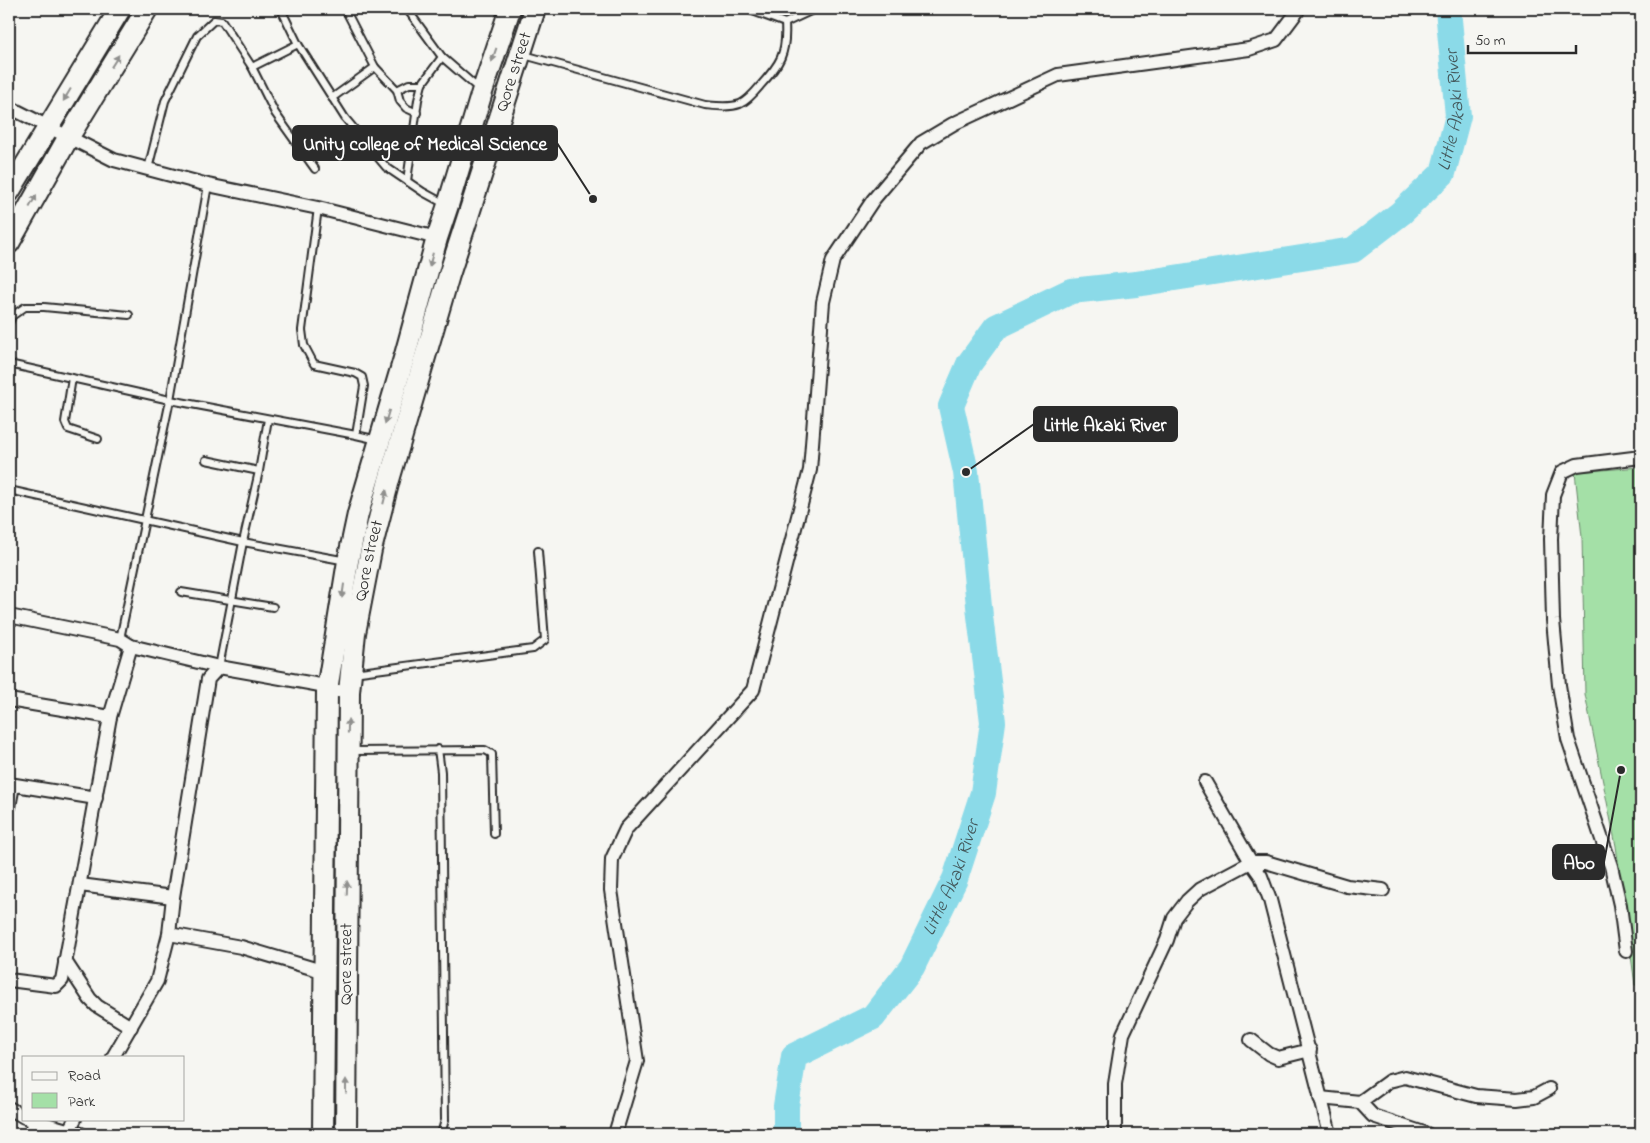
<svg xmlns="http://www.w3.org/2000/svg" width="1650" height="1143" font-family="'Indie Flower',sans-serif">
<rect width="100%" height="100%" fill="#f6f6f2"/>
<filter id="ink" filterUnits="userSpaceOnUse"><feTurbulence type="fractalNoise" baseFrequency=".02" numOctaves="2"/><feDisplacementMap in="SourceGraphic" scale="10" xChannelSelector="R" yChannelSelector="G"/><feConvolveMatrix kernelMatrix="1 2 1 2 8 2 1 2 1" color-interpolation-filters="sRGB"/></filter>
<g filter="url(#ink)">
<path fill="#a4e0a7" stroke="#688669" d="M 1641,467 L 1641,985 L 1635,985 L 1616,846 L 1585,694 L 1582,537 L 1575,472 Z"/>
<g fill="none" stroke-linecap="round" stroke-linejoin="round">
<path stroke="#8bdae8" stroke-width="26" id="s1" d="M 786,1134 L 786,1106 L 794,1056 L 873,1017 L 912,967 L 955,879 L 983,793 L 993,722 L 980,616 L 966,472 L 951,406 L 969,364 L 996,327 L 1071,291 L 1136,284 L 1353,250 L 1401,213 L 1443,173 L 1458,116 L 1448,9"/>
<defs>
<g id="lane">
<path d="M 281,9 L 298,44 L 345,118 L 386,167 L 423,192 L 445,204"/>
<path d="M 345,9 L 375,67 L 397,90 L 400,101 L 406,108 L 417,113"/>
<path d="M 407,9 L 442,57 L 479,89"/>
<path d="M 747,9 L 785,23 L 815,9"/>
<path d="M 524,55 L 705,105 C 716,106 729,108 740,104 C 747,101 755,92 760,86 C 780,64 787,54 785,23"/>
<path d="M 252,67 L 298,44"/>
<path d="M 397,90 L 409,84 L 422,84"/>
<path d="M 332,98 L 375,67"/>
<path d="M 148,169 L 165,101 L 197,36 L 214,20 L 222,21 L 252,67 L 275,113 L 315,169"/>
<path d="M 407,181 L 418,100 L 422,84 L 442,57"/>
<path d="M 318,208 L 302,330 L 304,345 L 314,364 L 355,373 L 362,377 L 364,386 L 356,435"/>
<path d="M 9,323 L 12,316 L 25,307 L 44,307 L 129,315"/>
<path d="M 9,364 L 170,400 L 356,435 L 378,440"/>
<path d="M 72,378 L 65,422 L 68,429 L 98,439"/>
<path d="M 206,460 L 259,471"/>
<path d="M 9,490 L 243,542 L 347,561"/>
<path d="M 181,592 L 273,607"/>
<path d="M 120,639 L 170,400 L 208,185"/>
<path d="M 219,667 L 243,542 L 259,471 L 268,419"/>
<path d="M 353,673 L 533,649 L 545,640 L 538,551"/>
<path d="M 438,749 L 441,772 L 445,1120 L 441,1134"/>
<path d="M 352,751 L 485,750 L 492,754 L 494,834"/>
</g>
<g id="street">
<path d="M 9,107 L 114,160 L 208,185 L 318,208 L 437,238"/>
<path d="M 9,616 L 120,639 L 131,646 L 219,667 L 320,685 L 327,690 L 349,692"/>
<path d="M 9,700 L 110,717"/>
<path d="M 1205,782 L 1251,862 L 1261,876 L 1270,900 L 1330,1134"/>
<path d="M 9,784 L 96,798"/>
<path d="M 9,807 L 13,785"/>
<path d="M 80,885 L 173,897"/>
<path d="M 169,934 L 241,947 L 325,972"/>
<path d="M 1626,951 L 1620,905 L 1611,866 L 1568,739 L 1559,685 L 1553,620 L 1551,539 L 1553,495 L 1562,472 L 1577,465 L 1641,457"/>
<path d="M 65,961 L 90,999 L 97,1006 L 131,1027"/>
<path d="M 9,980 L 56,986 L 62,980 L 110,717 L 131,646"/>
<path d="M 1251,1040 L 1269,1054 L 1278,1058 L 1310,1050"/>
<path d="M 113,1057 L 157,981 L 169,934 L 173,897 L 208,679 L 219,667"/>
<path d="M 1320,1098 L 1360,1102 L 1389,1081 L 1405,1077 L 1476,1096 L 1517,1099 L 1534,1097 L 1549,1089"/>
<path d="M 1360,1102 L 1373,1116 L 1427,1134"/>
<path d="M 9,1108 L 24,1117"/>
<path d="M 29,1119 L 81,1134"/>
<path d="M 69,1130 L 75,1119"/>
<path d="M 29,1134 L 37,1122"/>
<path d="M 615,1134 L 637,1061 L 611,890 L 612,859 L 626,829 L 753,690 L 810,470 L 823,302 L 833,260 L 873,200 L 921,143 L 953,124 L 1058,75 L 1249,49 L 1276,40 L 1297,12 L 1298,9"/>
<path d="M 1115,1134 L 1115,1084 L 1123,1034 L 1167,940 L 1174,918 L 1187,901 L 1200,889 L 1251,862 L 1266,862 L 1347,886 L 1383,890"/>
</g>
<g id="primary">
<path d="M 9,192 L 120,9"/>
<path d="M 9,243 L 68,138 L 147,9"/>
<path d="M 323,1134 L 327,690 L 348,561 L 358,514 L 405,355 L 437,238 L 448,205 L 482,92 L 510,9"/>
<path id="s2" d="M 346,1134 L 349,692 L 355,633 L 371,550 L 389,480 L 449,275 L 535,9"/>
</g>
</defs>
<use href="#lane" stroke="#2b2b2b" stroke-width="10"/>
<use href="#street" stroke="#2b2b2b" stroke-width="16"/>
<use href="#primary" stroke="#2b2b2b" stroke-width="24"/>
<use href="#lane" stroke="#f6f6f2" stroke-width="6"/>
<use href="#street" stroke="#f6f6f2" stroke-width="12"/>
<use href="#primary" stroke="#f6f6f2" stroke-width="20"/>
</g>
<defs><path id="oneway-solid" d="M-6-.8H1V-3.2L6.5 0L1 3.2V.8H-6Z" transform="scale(1.25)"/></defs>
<g fill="#90908e">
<use href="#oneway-solid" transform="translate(494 55) rotate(109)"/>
<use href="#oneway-solid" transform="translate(115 61) rotate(-58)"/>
<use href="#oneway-solid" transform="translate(67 95) rotate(121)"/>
<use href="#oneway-solid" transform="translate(33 201) rotate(-61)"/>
<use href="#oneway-solid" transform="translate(431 260) rotate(105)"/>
<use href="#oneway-solid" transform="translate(387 417) rotate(107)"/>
<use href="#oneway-solid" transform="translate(385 497) rotate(-76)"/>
<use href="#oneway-solid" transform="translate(343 591) rotate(98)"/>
<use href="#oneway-solid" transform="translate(348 726) rotate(-89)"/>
<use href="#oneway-solid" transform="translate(347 888) rotate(-88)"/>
<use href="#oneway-solid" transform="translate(346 1086) rotate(-90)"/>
</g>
</g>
<g text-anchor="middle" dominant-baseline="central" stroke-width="5" stroke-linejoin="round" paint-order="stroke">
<g font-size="18" fill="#2b2b2b" stroke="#f6f6f2">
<text stroke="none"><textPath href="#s2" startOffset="1085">Qore street</textPath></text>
<text stroke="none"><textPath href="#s2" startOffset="575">Qore street</textPath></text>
<text stroke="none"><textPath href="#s2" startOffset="170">Qore street</textPath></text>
</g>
<g font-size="19" font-style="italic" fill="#43575a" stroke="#f6f6f2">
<text stroke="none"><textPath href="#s1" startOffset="1452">Little Akaki River</textPath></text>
<text stroke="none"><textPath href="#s1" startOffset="328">Little Akaki River</textPath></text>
</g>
</g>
<path fill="none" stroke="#2b2b2b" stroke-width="2" d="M593 199L557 143M966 472L1034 424M1621 770L1604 862"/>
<g fill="#2b2b2b" stroke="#f6f6f2" stroke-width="2">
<circle cx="593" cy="199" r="5"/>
<circle cx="966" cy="472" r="5"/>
<circle cx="1621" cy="770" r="5"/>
</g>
<g fill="#2b2b2b" stroke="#2b2b2b" stroke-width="2">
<rect x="293" y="126" width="264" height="34" rx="5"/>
<rect x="1034" y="407" width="143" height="34" rx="5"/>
<rect x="1553" y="845" width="51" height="34" rx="5"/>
</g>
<g font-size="19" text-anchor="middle" font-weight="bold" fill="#fff">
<text x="425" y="150">Unity college of Medical Science</text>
<text x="1105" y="431">Little Akaki River</text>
<text x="1579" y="869">Abo</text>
</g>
<rect width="1650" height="1143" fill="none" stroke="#f6f6f2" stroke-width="30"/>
<rect x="15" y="15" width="1620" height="1113" fill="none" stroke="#2b2b2b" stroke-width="2" filter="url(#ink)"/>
<rect x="22" y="1056" width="162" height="65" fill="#f6f6f2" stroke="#a5a5a2"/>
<rect x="32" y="1072" width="25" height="8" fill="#f6f6f2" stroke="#a5a5a2"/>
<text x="68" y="1080" font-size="15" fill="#2b2b2b">Road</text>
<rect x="32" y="1093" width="25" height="15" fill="#a4e0a7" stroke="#a5a5a2"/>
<text x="68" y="1106" font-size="15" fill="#2b2b2b">Park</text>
<path d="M1468 45v8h108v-8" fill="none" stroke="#2b2b2b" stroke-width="2.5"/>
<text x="1475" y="45" font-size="15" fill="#2b2b2b" stroke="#f6f6f2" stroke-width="4" paint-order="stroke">50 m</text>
</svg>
